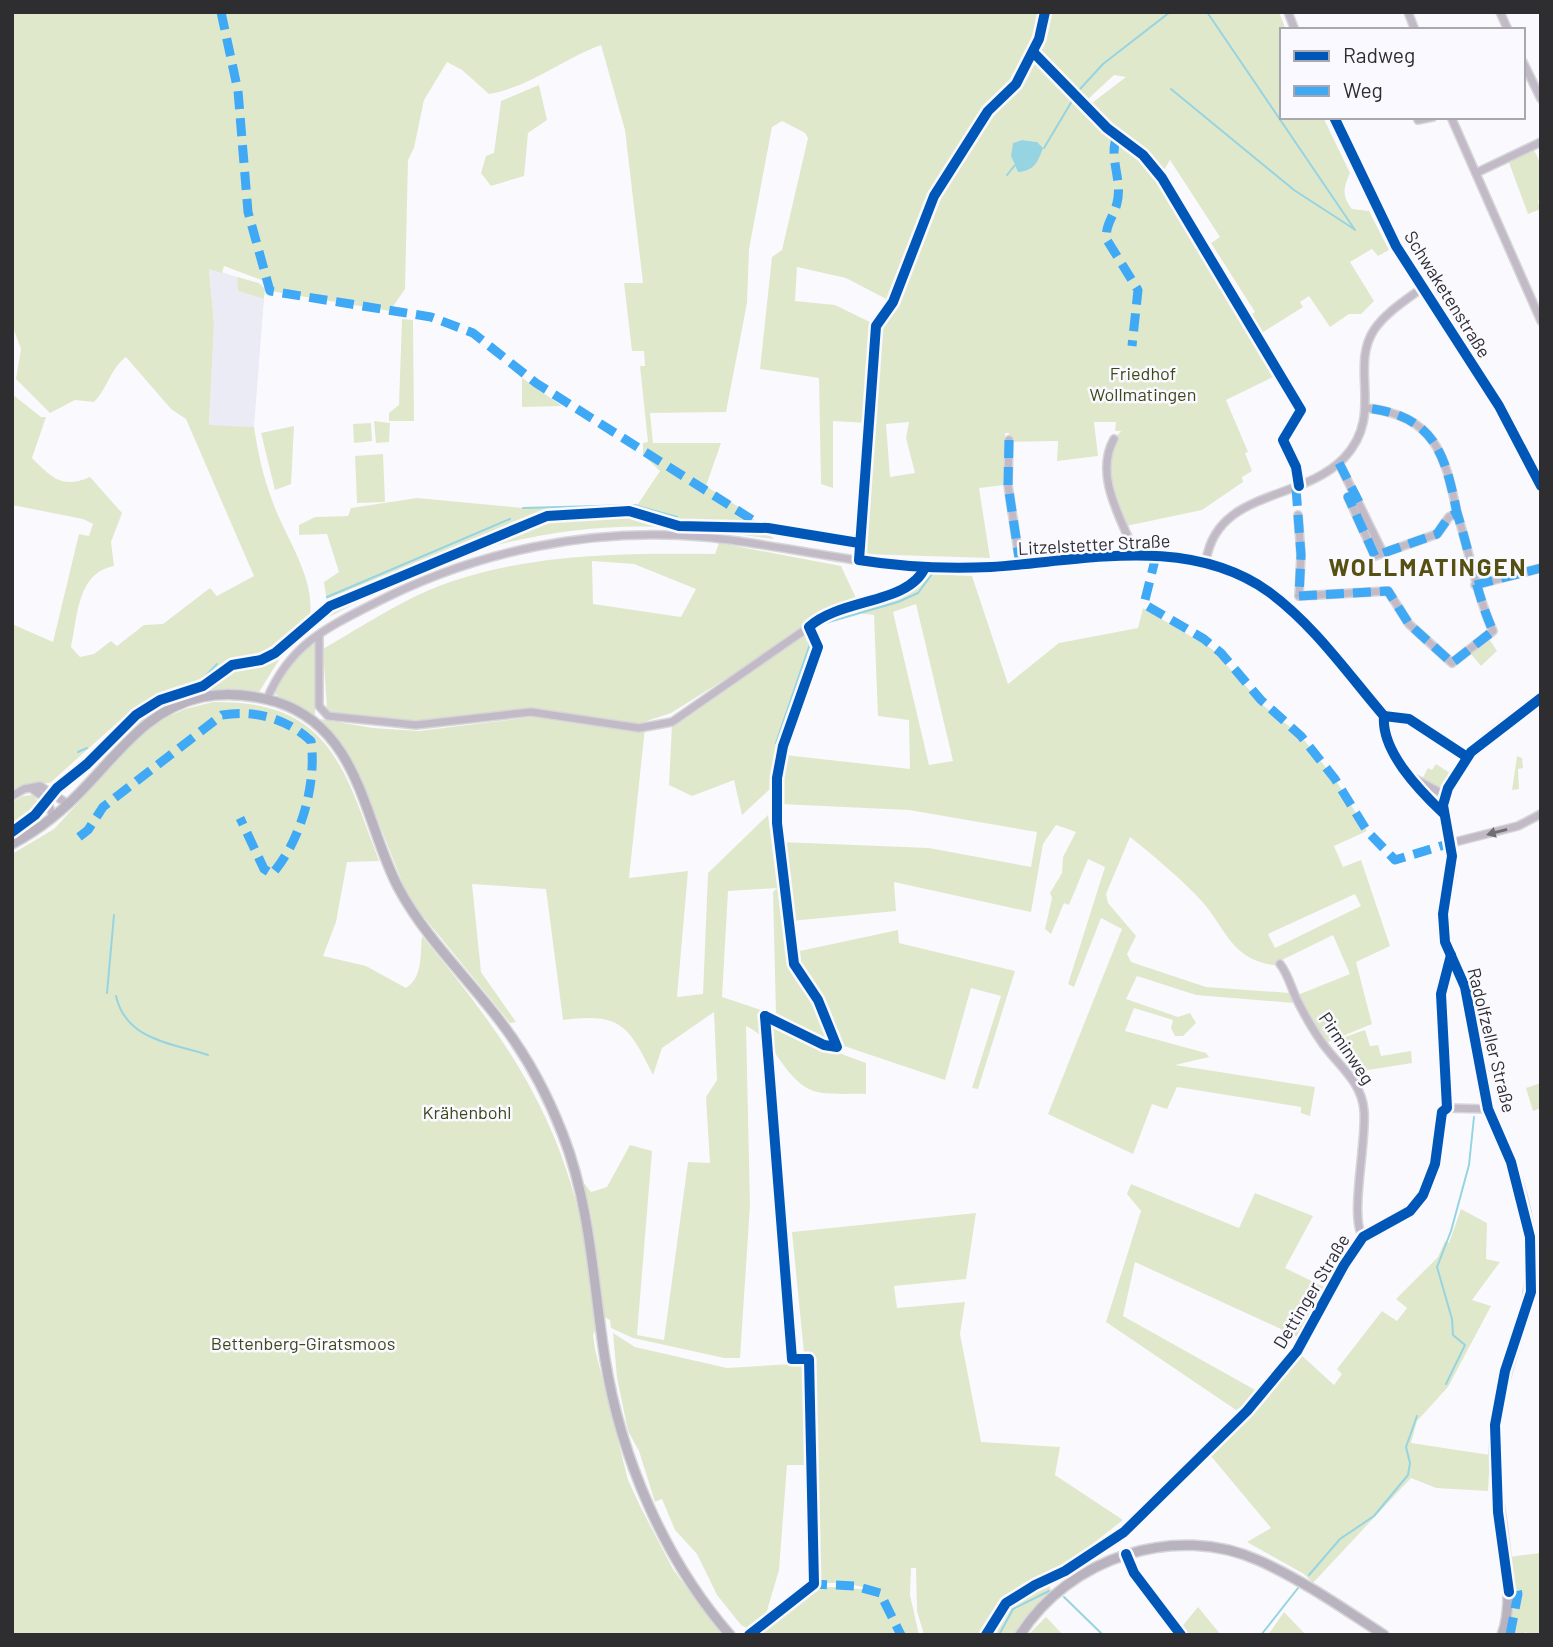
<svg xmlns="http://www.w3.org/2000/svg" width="1553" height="1647" font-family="Barlow,sans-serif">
<rect width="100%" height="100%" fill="#fafafe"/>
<path fill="#ebebf5" d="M 209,268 L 237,277 L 238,291 L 264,299 L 254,427 L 209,426 L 214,324 Z"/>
<g fill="#e0e8cc" fill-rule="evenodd">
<path d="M 12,12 L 1279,12 L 1286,30 L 1282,30 L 1282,117 L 1323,117 L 1350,173 C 1343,189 1342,196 1352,209 L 1369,211 L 1389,250 L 1378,256 L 1372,249 L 1350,262 L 1374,301 L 1361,314 L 1349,314 L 1330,327 L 1309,296 L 1300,302 L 1303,307 L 1257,336 L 1246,318 L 1255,312 L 1211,243 L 1220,237 L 1170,160 L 1158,180 L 1277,375 L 1226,400 L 1248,452 L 1245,453 L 1252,471 L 1242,477 L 1243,482 L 1202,510 L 1126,526 C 1109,499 1099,457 1121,431 L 1115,431 L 1116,422 L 1094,422 L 1098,456 L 1057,461 L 1058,441 L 1008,442 L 1009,433 L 1005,433 L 1004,485 L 979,488 L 990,558 L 862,554 L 876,326 L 892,302 L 846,278 L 797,267 L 795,301 L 835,305 L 874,324 L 867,423 L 833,421 L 833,488 L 821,484 L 819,378 L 760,369 L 772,257 L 782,250 L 808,138 L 805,133 L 782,121 L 772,127 L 749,249 L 747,303 L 726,412 L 650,413 L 653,443 L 721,443 L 706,486 L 745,511 L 774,539 C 739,535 703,528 668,527 C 606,524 539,532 479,550 C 427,565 377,593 329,617 L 324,582 L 339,572 L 327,534 L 299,535 L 299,525 L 315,517 L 348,516 L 351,508 L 417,498 L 523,508 L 638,504 L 660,471 L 643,455 L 643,443 L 648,442 L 640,366 L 645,366 L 644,351 L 632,351 L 624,283 L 643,283 L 625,130 L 601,45 C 563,59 530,87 489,94 L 462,70 L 447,62 L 424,100 L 414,148 L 408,160 L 405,289 L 390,311 L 270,291 L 267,282 L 224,266 L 222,273 L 209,269 L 214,324 L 209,425 L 254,427 C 258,453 263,476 272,500 C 285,538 318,580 309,621 L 259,658 L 232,663 L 196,682 L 162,692 L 126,715 L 50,783 L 25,784 L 12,790 L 12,624 L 53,642 L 79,534 L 89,536 L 93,524 L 83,519 L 12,505 L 12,394 L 41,417 L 46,417 L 32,458 C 52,478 62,489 90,477 L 122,513 L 111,542 L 114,566 C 77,573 78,616 71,647 L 80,657 L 94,654 L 111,641 L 117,646 L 144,625 L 163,624 L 210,588 L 217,596 L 254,576 L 186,419 L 171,409 L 126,357 C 110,369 108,388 94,402 L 75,400 L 50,413 L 16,379 L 21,349 L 12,325 ZM 1039,53 L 1086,101 L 1114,75 L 1126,77 L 1092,103 L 1092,110 L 1116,135 L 1034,56 ZM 1032,58 C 1019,87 996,103 978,128 L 971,125 ZM 1022,140 L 1037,142 L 1014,166 L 1013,143 ZM 909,422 L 906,438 L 915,473 L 890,477 L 886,424 Z"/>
<path d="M 539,85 L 547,120 L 528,133 L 524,176 L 491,186 L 481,173 L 486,156 L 494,153 L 501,101 Z"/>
<path d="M 1533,149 C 1543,163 1544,187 1538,202 L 1541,209 L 1528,214 L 1508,160 Z"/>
<path d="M 237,277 L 259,283 L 265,289 L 264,299 L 238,291 Z"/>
<path d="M 402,319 L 413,320 L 414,421 L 389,421 L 389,413 L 399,405 Z"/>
<path d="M 522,378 L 562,406 L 522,407 Z"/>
<path d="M 374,421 L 390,423 L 389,442 L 376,443 Z"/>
<path d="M 371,423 L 372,441 L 354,443 L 353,424 Z"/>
<path d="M 294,426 L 291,484 L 275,490 L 261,433 Z"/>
<path d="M 383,454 L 385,502 L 357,503 L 355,456 Z"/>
<path d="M 719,543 L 841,566 L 856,598 L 811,618 L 802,629 L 814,637 L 777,754 L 770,789 L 742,815 L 734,780 L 692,796 L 669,785 L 672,724 L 727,678 L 671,713 L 638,724 L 534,708 L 415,722 L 330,715 L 327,709 L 323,649 C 366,624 409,595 456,580 C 540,553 627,553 715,554 ZM 592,561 L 634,564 L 696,589 L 681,617 L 593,604 Z"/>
<path d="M 932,574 L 972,576 L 1008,684 L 1059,643 L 1138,628 L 1143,608 L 1212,649 L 1264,706 L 1301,736 L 1335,779 L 1367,831 L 1334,846 L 1343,867 L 1361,860 L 1390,946 L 1356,962 L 1372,1024 L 1323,1044 L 1295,996 L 1350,974 L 1333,935 L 1282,960 L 1279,966 C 1227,960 1228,927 1196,895 C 1175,874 1153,855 1130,837 L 1106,894 L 1108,903 L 1136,936 L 1127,954 L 1131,962 L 1206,987 L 1290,993 L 1294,1003 L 1196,995 L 1137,976 L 1126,999 L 1178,1017 L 1190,1013 L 1196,1023 L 1183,1036 L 1175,1036 L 1171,1028 L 1173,1020 L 1134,1008 L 1125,1031 L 1206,1053 L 1209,1057 L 1175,1065 L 1315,1087 L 1310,1116 L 1301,1113 L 1301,1107 L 1177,1087 L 1167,1109 L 1152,1104 L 1133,1154 L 1048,1114 L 1122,929 L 1101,918 L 1074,987 L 1068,984 L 1105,867 L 1088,859 L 1069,905 L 1064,903 L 1051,934 L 1045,929 L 1052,898 L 1050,893 L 1062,873 L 1063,857 L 1076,832 L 1056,825 L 1043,844 L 1031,912 L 894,882 L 896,911 L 791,921 L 781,842 L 929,848 L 1031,867 L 1037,832 L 909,810 L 780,804 L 780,779 L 785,755 L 910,769 L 909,720 L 878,716 L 874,615 L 857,613 L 856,608 C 886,603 909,593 932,574 ZM 916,604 L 953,761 L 929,765 L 893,612 ZM 1355,894 L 1361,906 L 1275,948 L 1268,934 Z"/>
<path d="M 314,624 L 311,630 L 279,660 L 259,692 C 173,679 121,734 64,790 L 53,785 L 134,714 L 189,690 L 204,687 L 232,668 L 262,662 Z"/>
<path d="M 1488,637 L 1497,651 L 1481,666 L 1470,653 Z"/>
<path d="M 315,644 L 315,716 L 275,694 C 277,671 296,655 315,644 Z"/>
<path d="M 213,702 C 330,700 344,768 379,861 L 347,862 L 336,922 L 323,956 L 366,966 L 406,988 C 423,977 420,955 422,936 C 497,1027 552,1101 580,1217 C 589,1253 591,1292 596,1328 L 593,1335 L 595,1349 L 628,1480 L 641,1508 L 673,1569 L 722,1635 L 12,1635 L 12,854 L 54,829 L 140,736 L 161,720 L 185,709 Z"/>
<path d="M 532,717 L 585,725 L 645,728 L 629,878 L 688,871 L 677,997 L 703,994 L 708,873 L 768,815 L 786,953 C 798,984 832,1014 828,1049 L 866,1063 L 866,1094 C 850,1093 825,1096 811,1090 C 782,1077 775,1039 746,1026 L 750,1205 L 740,1358 L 724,1358 L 633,1338 L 611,1328 L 610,1320 L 602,1316 L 591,1214 L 582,1181 L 591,1192 L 607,1187 L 630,1145 L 652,1151 L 637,1335 L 664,1340 L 688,1162 L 710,1163 L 706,1097 L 717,1080 L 714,1012 L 662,1048 L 653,1075 C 629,1026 621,1012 563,1020 L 546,889 L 472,884 L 481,972 L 516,1022 L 510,1023 L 419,911 L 404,887 L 362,780 L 349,755 L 320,719 L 373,728 L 419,731 ZM 777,888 L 773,892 L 776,1015 L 722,997 L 728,891 Z"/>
<path d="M 1517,756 L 1522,758 L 1523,768 L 1518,769 L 1519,789 L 1512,790 Z"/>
<path d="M 1436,764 L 1450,773 L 1439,789 L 1422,779 L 1428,768 L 1432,770 Z"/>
<path d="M 33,795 L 44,809 L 42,817 L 12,836 L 12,802 L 23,796 Z"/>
<path d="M 898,930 L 899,943 L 1015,971 L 978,1089 L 972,1088 L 1001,996 L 971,988 L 945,1080 L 838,1044 L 822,999 L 798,965 L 795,952 Z"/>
<path d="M 1365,1030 L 1370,1046 L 1378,1045 L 1381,1056 L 1411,1051 L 1412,1063 L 1362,1071 L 1355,1066 L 1345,1037 Z"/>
<path d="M 1541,1083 L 1541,1108 L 1533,1111 L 1526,1088 Z"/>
<path d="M 1131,1184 L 1239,1228 L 1255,1193 L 1313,1216 L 1285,1268 L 1326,1288 L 1298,1337 L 1135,1262 L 1123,1316 L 1257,1391 L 1245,1405 L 1236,1410 L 1106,1322 L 1141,1211 L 1127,1194 Z"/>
<path d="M 1461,1209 L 1487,1223 L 1486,1259 L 1500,1262 L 1472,1300 L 1491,1306 L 1448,1387 L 1417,1421 L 1411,1443 L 1490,1455 L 1488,1491 L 1436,1488 L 1411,1478 L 1313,1583 L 1304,1574 L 1247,1542 L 1271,1528 L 1210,1455 L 1299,1353 L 1334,1385 L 1342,1374 L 1337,1369 L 1382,1311 L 1397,1321 L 1407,1308 L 1396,1299 L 1438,1257 L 1445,1241 L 1449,1243 Z"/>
<path d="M 976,1213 L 966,1279 L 894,1286 L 897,1308 L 965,1302 L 960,1334 L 981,1442 L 1060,1447 L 1055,1475 L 1123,1520 L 1059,1570 L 1042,1576 L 1006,1600 L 983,1635 L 924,1635 L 917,1611 L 916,1568 L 911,1568 L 910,1595 L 919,1635 L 754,1635 L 816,1586 L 876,1590 L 844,1583 L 816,1583 L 815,1579 L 811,1579 L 818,1465 L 787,1465 L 779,1570 L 766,1614 L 747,1628 L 741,1625 L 717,1595 L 697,1554 L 675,1530 L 662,1499 L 655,1502 L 639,1451 L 628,1431 L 617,1378 L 613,1333 L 635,1347 L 727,1368 L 809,1363 L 809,1355 L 804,1353 L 792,1232 Z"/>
<path d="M 1541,1553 L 1541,1635 L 1527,1635 L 1526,1631 L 1524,1635 L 1507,1635 L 1514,1608 L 1508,1557 Z"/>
<path d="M 1048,1582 L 1051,1590 L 1013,1635 L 988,1635 L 1008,1606 Z"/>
<path d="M 1198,1607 L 1221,1635 L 1184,1635 L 1180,1629 Z"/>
<path d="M 1284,1612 L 1306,1635 L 1268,1635 Z"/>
<path d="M 1046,1617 L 1063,1635 L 1028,1635 Z"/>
</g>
<path fill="#96d4e2" d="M 1022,140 L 1037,142 L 1043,148 C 1038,162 1034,171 1018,172 L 1011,156 L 1013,143 Z"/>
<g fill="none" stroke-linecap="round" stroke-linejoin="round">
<g stroke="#96d4e2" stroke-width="2">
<path d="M 1207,12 L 1355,230"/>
<path d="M 1080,89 L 1103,64 L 1170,12"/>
<path d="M 1171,89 L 1294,190 L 1354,229"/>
<path d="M 1044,148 L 1072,101"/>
<path d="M 1007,175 L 1015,165"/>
<path d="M 523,508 L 634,505 L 677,517"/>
<path d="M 327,597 L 510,519"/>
<path d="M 822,624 L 898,602 L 918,593 L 932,574"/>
<path d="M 200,682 L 217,664"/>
<path d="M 776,743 L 812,638"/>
<path d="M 78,752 L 87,748"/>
<path d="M 107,993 L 114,915"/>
<path d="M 116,996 C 126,1040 171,1043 208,1055"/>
<path d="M 1446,1384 L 1465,1345 L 1453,1335 L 1452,1319 L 1437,1267 L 1451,1231 L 1469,1165 L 1474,1117"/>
<path d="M 1309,1575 L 1340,1539 L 1374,1516 L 1408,1475 L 1410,1463 L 1406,1447 L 1417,1416"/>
<path d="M 1064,1597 L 1103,1635"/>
<path d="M 999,1635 L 1013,1609 L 1049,1591"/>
<path d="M 1261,1635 L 1298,1588"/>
</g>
<defs>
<g id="minor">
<path d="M 1288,12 L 1295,30"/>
<path d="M 1408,12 L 1415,30"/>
<path d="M 1500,12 L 1508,30"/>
<path d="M 1523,62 L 1541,99"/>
<path d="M 1334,117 L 1396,246 L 1499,406 L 1541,486"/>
<path d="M 1451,117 L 1541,321"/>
<path d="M 1418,120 L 1433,117"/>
<path d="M 1476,173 L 1541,142"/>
<path d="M 1114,439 C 1093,477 1123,521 1136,556"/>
<path d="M 1009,440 L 1008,485 L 1020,564"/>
<path d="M 1339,463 L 1383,553"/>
<path d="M 1355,495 L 1348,497 L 1375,556 L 1437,534 L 1449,517 L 1457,513 C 1445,454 1435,416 1367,408"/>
<path d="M 1298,515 L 1301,555 L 1299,596"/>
<path d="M 1206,561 C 1217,489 1302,502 1344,458 C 1385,415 1349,368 1374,330 C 1385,313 1406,300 1422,288"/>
<path d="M 1475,585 L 1541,568"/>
<path d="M 1299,596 L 1388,591 L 1409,624 L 1452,663 L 1493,631 C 1476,593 1470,553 1457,513"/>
<path d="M 319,635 L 319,706 L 328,716 L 416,725 L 531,712 L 639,728 L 672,722 L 809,627 C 840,598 910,604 925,567"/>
<path d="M 267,699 C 290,645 324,629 375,603 C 476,551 591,527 704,537 C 778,544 851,564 926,567 C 975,568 1025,565 1074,561 C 1118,558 1167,549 1210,563 C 1287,589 1334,657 1384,716"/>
<path d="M 1384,716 C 1381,751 1419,790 1443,813"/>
<path d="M 1384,716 L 1409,719 L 1467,757"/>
<path d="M 1415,779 L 1445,795"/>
<path d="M 31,788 L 47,800 L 53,817"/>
<path d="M 12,796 L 24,789 L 40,786 L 68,804"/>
<path d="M 1451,843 L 1518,826 L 1541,814"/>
<path d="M 1280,964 C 1288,974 1291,987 1296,998 C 1304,1014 1313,1030 1323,1044 C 1339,1066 1362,1082 1364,1111 C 1367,1141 1349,1219 1363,1237"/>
<path d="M 1447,1108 L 1488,1109"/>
<path d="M 1124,1532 L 1247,1411 L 1289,1362 L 1363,1237 L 1410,1211 L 1423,1195 L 1435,1164 L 1442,1112 L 1447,1108 L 1441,994 L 1451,955"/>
</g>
<g id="major">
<path d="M 12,844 C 41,829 66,808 88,784 C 122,748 151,708 202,697 C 227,692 253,695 277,702 C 360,729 364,821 398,887 C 425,938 469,979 503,1025 C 528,1058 548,1096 563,1135 C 591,1207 593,1284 605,1359 C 621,1458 664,1559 730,1635"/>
<path d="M 1020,1635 C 1069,1558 1175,1522 1260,1561 C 1304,1581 1344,1609 1384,1635"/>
<path d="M 1502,1635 C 1519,1592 1495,1502 1494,1451 C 1493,1373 1539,1318 1530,1239 C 1527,1208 1517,1176 1505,1148 C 1500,1135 1492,1122 1488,1109 C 1477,1070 1477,1028 1466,989 C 1460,969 1445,951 1443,930 C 1441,905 1453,881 1452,856 C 1452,834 1437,812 1447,789 C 1466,747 1505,724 1541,698"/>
</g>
</defs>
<use href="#minor" stroke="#d6d6d8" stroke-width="10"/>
<use href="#major" stroke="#d6d6d8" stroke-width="12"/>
<use href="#minor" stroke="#c2bbc7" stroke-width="7"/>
<use href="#major" stroke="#b9b3bf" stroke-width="9"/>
<g stroke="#3fa9f5" stroke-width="9" stroke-dasharray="18 9" stroke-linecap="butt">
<path d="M 221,12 L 238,91 L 248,212 L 270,291 L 431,317 L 473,333 L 536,383 L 759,524"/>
<path d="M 1117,136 C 1108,157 1123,180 1117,203 C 1114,217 1104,225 1107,240 L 1138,290 L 1132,346"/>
<path d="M 1009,440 L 1008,485 L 1020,564"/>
<path d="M 1339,463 L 1359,502"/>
<path d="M 1296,488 L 1301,555 L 1299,596"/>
<path d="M 1355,495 L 1348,497 L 1375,556 L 1437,534 L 1449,517 L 1457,513 C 1445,454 1435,416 1367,408"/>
<path d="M 1156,556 L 1144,604 L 1204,639 L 1221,653 L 1261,700 L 1301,736 L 1335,779 L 1367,831 L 1395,860 L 1451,843"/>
<path d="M 1475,585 L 1541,568"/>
<path d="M 1299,596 L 1388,591 L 1409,624 L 1452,663 L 1493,631 C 1476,593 1470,553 1457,513"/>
<path d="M 79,837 L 88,830 L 103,807 L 222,715 C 256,710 286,718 311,741 C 317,783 301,841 272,874 L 264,869 L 240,818"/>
<path d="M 814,1579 L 814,1584 L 855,1586 L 880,1593 L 901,1635"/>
<path d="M 1510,1635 L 1518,1594 L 1516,1583"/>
</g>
<defs>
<g id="cycleway">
<path d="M 1045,12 L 1039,39 L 1016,84 L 988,111 L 934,196 L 893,302 L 876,326 L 859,560 C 902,567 947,569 991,567 C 1083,561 1188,534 1269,592 C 1314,625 1348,674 1384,716"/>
<path d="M 1033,52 L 1107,128 L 1143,155 L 1162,178 L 1301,410 L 1283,440 L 1296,467 L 1299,486"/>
<path d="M 1334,117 L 1396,246 L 1499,406 L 1541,486"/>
<path d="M 1384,716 C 1381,751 1419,790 1443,813"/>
<path d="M 1384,716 L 1409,719 L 1467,757"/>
<path d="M 12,832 L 35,815 L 57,788 L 87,764 L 136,715 L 160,700 L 203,686 L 232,665 L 261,660 L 275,653 L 330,606 L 547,516 L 629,511 L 679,526 L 768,528 L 859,543"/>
<path d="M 765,1016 L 824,1045 L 837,1047 L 818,1000 L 794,964 L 777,823 L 777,778 L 783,746 L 818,647 L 809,627 C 840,598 910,604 925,567"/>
<path d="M 1126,1554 L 1134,1573 L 1181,1635"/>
<path d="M 1509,1592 L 1498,1512 L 1495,1425 L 1505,1371 L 1531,1292 L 1530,1237 L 1511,1162 L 1488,1109 L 1465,987 L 1445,942 L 1443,914 L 1452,856 L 1443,805 L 1448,788 L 1471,752 L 1541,698"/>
<path d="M 749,1635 L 814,1584 L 809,1359 L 792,1359 L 765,1016"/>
<path d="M 986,1635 L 1006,1603 L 1035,1585 L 1065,1571 L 1124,1532 L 1247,1411 L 1297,1351 L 1344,1265 L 1363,1237 L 1410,1211 L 1423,1195 L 1435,1164 L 1442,1112 L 1447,1108 L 1441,994 L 1451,955"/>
</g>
</defs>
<use href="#cycleway" stroke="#f9f9ff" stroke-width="15"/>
<use href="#cycleway" stroke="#0057b8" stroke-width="10"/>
</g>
<defs><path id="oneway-solid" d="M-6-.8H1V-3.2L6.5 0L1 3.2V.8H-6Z" transform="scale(1.75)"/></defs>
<use fill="#716d74" href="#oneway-solid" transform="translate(1497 832) rotate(165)"/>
<g text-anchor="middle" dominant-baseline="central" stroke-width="5" stroke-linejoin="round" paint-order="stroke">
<g font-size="18" fill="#2e2e31" stroke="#f9f9ff">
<text transform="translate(1448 294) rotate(58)">Schwaketenstraße</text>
<text transform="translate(1094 544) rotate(-3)">Litzelstetter Straße</text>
<text transform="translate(1492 1040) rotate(76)">Radolfzeller Straße</text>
<text transform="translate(1347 1048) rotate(56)">Pirminweg</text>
<text transform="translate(1311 1291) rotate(-59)">Dettinger Straße</text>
</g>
<g font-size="18" fill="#3d4819" stroke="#f9f9ff">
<text x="1143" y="373">Friedhof<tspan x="1143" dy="21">Wollmatingen</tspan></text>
<text x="467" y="1112">Krähenbohl</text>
<text x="303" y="1343">Bettenberg-Giratsmoos</text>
</g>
<g font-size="24" font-weight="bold" letter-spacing="2" fill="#565012" stroke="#f9f9ff">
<text x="1428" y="566">WOLLMATINGEN</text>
</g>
</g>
<rect width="1553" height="1647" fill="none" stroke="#2e2e31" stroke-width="28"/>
<rect x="1280" y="28" width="245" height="91" fill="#f9f9ff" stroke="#a8a8ad" stroke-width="2"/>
<rect x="1294" y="51" width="35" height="10" fill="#0057b8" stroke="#a8a8ad" stroke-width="2"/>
<text x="1343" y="63" font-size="21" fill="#2e2e31">Radweg</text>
<rect x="1294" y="86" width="35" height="10" fill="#3fa9f5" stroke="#a8a8ad" stroke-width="2"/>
<text x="1343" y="98" font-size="21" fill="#2e2e31">Weg</text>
</svg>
